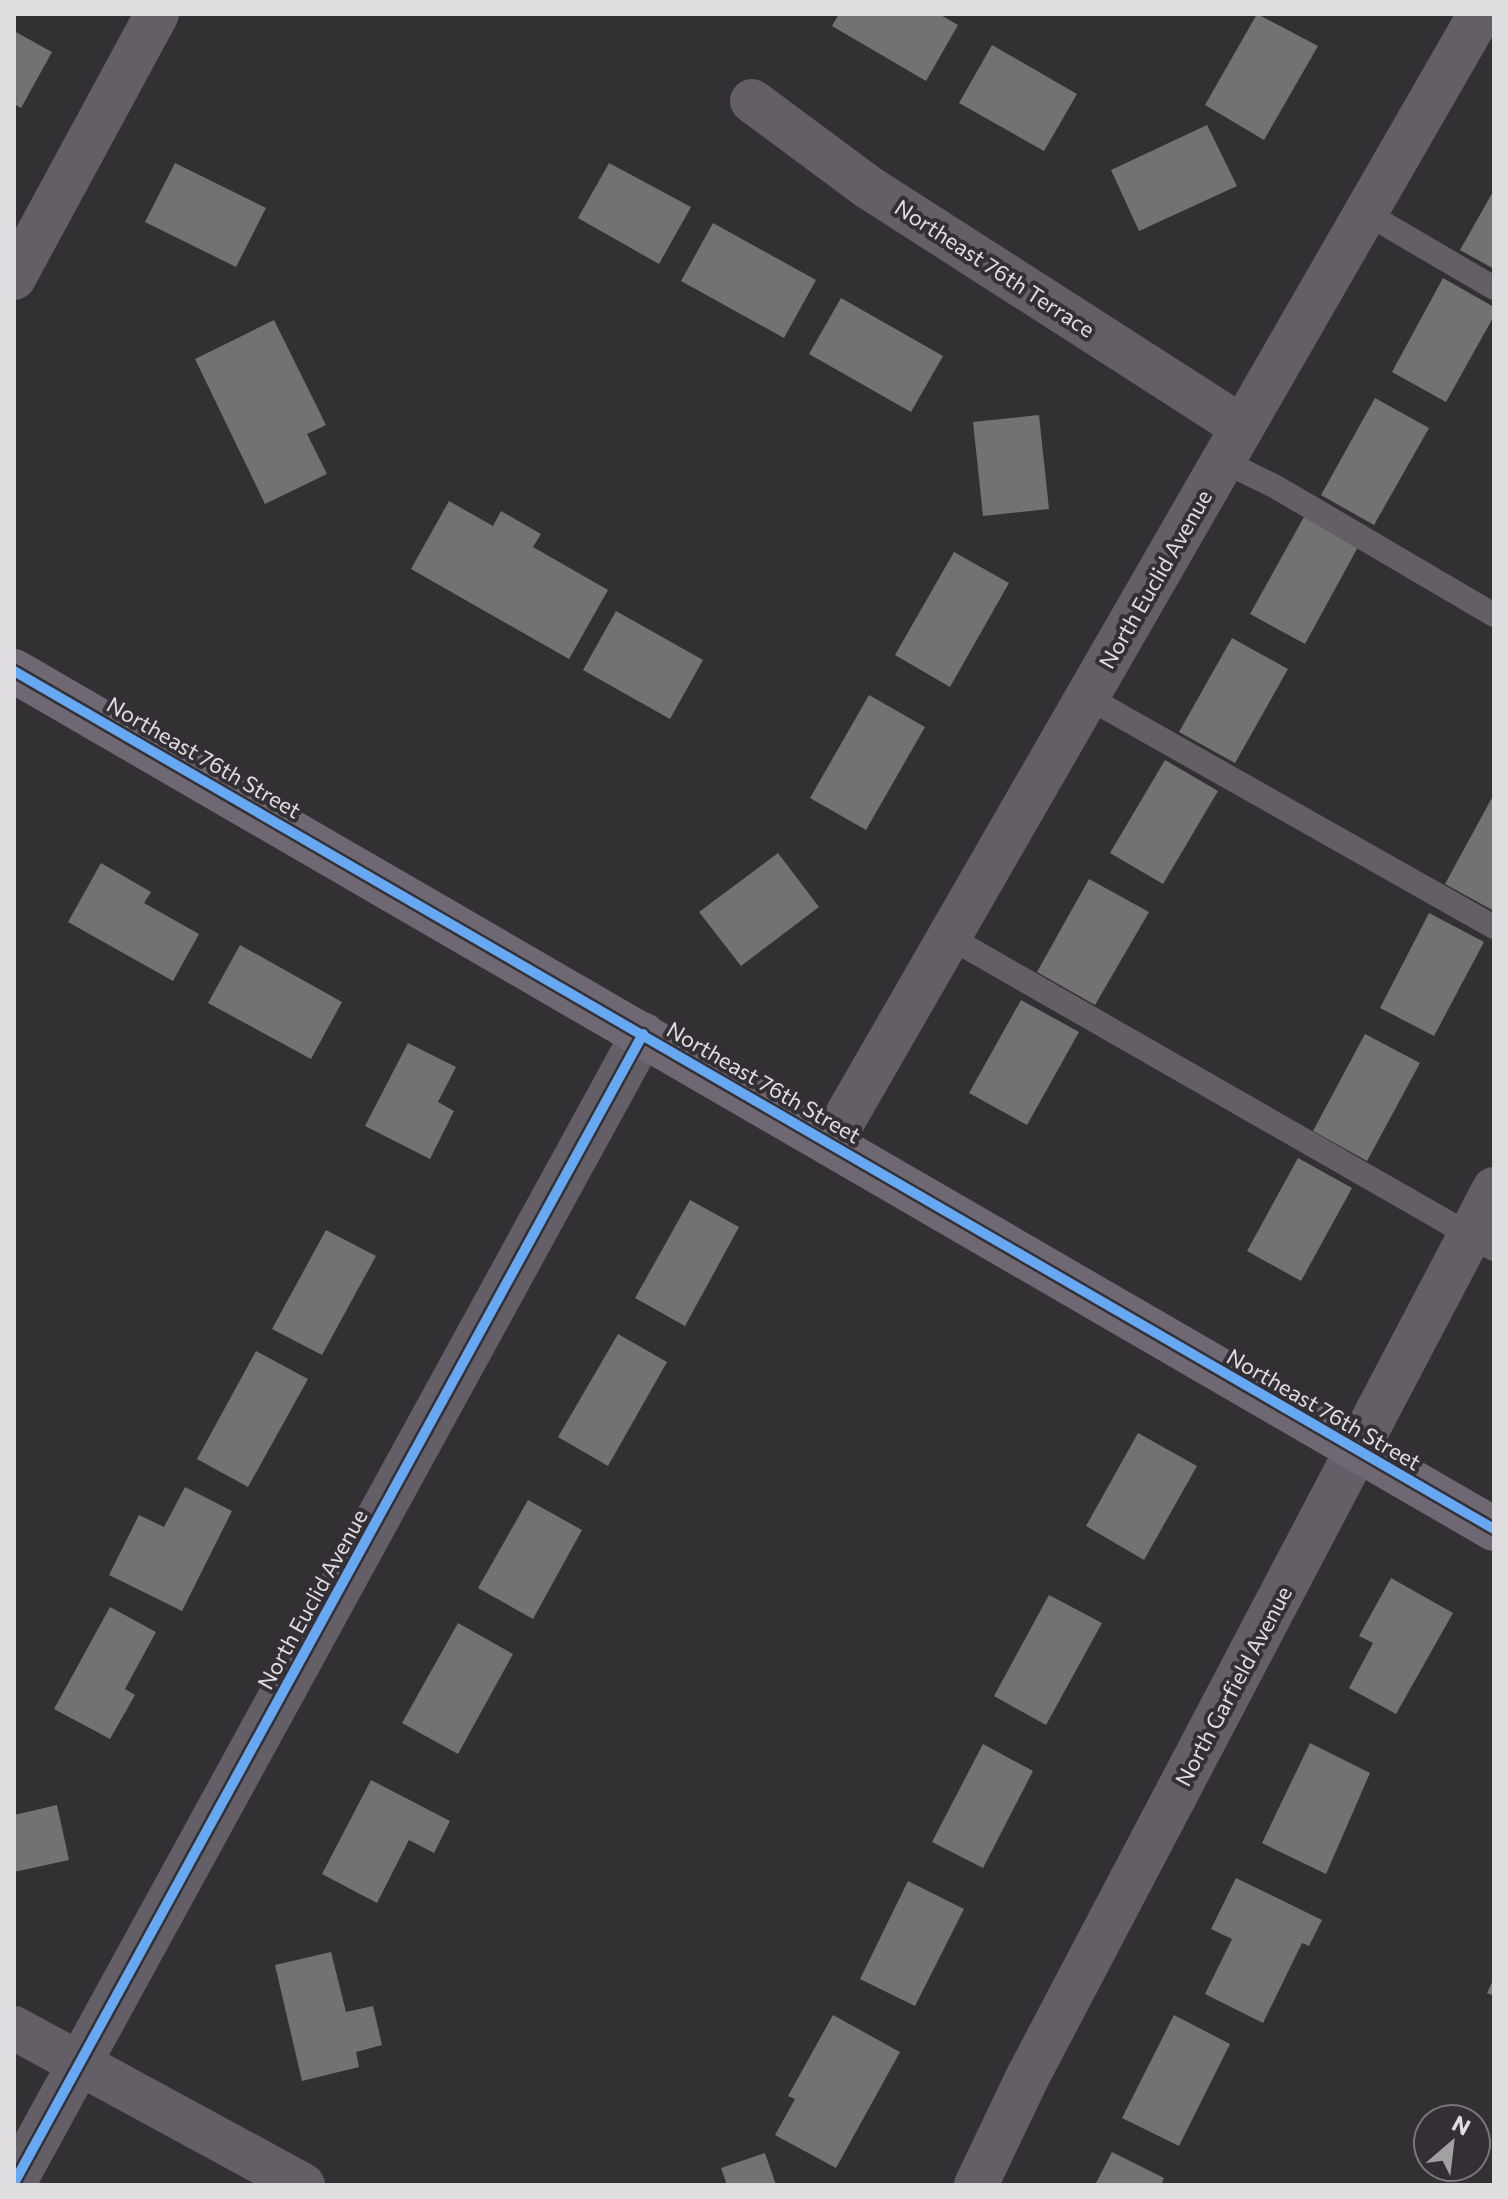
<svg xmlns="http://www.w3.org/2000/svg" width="1508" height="2199" font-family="Commissioner,sans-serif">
<rect width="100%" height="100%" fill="#333034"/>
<g fill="#737172">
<path d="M 839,14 L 939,14 L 958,25 L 926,81 L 832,26 Z"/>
<path d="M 1257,14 L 1318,46 L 1264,140 L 1205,105 Z"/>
<path d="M 14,31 L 52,52 L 21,108 L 14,104 Z"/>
<path d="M 992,45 L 1077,94 L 1044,151 L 959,103 Z"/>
<path d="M 1207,125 L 1237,186 L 1139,231 L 1111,170 Z"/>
<path d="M 175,163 L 266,208 L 236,267 L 145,222 Z"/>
<path d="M 609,163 L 691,207 L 659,264 L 578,218 Z"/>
<path d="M 1494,190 L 1494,269 L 1460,250 Z"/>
<path d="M 713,223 L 816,280 L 784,338 L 681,281 Z"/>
<path d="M 1443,278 L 1494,307 L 1494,316 L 1446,402 L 1392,372 Z"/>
<path d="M 841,298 L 943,356 L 911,412 L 809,354 Z"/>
<path d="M 274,320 L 326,425 L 307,434 L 327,474 L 265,504 L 195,359 Z"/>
<path d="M 1375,398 L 1429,428 L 1374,525 L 1321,495 Z"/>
<path d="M 1039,415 L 1049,509 L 983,516 L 973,422 Z"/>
<path d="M 449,501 L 493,526 L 501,511 L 541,534 L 533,547 L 608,590 L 569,659 L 411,569 Z"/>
<path d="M 1304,517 L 1358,547 L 1305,644 L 1250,614 Z"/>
<path d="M 954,552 L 1009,583 L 950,687 L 895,655 Z"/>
<path d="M 616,611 L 703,660 L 670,719 L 583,670 Z"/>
<path d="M 1232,638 L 1288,669 L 1235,763 L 1179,732 Z"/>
<path d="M 869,695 L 925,727 L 866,830 L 810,798 Z"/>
<path d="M 1165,760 L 1218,791 L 1163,884 L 1110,853 Z"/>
<path d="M 1494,794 L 1494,911 L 1445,884 Z"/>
<path d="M 778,853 L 819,907 L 741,966 L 699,912 Z"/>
<path d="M 101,863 L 151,892 L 144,903 L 199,934 L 173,981 L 68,922 Z"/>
<path d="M 1089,879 L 1149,912 L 1095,1005 L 1037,972 Z"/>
<path d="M 1429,913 L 1484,942 L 1434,1036 L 1380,1008 Z"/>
<path d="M 240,945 L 342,1002 L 311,1059 L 208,1003 Z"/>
<path d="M 1021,1000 L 1079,1032 L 1027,1125 L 969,1093 Z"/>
<path d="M 1365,1034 L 1420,1063 L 1367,1161 L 1313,1131 Z"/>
<path d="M 408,1043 L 456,1067 L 438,1102 L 454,1111 L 430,1159 L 365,1126 Z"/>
<path d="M 1298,1158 L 1352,1188 L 1301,1281 L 1247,1251 Z"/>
<path d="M 690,1200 L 739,1227 L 685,1326 L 635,1298 Z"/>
<path d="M 326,1230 L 376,1256 L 322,1355 L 272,1329 Z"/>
<path d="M 618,1334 L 667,1362 L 608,1466 L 558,1437 Z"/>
<path d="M 256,1351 L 308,1379 L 248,1487 L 197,1459 Z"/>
<path d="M 1138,1433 L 1197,1466 L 1144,1560 L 1086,1526 Z"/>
<path d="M 185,1487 L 232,1511 L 182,1611 L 109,1575 L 139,1515 L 164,1527 Z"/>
<path d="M 528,1500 L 582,1530 L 533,1619 L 478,1588 Z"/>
<path d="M 1391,1578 L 1453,1613 L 1396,1714 L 1349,1688 L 1373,1643 L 1359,1636 Z"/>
<path d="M 1049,1595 L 1102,1623 L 1046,1725 L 994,1696 Z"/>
<path d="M 110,1607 L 156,1632 L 125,1689 L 135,1695 L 110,1739 L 54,1709 Z"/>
<path d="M 458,1623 L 513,1654 L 458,1754 L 402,1723 Z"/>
<path d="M 1310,1743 L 1370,1773 L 1326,1874 L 1262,1843 Z"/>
<path d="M 983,1744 L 1033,1771 L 983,1868 L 932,1842 Z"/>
<path d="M 371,1780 L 450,1821 L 434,1853 L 409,1840 L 377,1903 L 322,1874 Z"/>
<path d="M 57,1805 L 69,1860 L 14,1872 L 14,1815 Z"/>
<path d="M 1236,1878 L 1322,1920 L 1309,1946 L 1302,1943 L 1263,2023 L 1205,1994 L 1232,1939 L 1211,1929 Z"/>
<path d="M 908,1881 L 964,1909 L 915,2006 L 860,1979 Z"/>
<path d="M 331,1952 L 346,2012 L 373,2006 L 382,2045 L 356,2052 L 359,2067 L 302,2081 L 275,1965 Z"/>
<path d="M 1494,1978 L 1494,1996 L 1487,1993 Z"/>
<path d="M 833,2015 L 900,2052 L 836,2168 L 775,2135 L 795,2099 L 788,2096 Z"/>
<path d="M 1174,2015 L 1230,2044 L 1179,2146 L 1122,2118 Z"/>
<path d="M 1112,2152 L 1164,2178 L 1161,2185 L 1095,2185 Z"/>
<path d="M 765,2153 L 776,2185 L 727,2185 L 721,2168 Z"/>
</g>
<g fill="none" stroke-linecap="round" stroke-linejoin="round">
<g stroke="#645e66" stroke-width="24">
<path d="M 1366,213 L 1494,288"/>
<path d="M 1223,461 L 1276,487 L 1494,615"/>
<path d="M 1087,697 L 1494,927"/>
<path d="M 949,937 L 1494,1249"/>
</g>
<g stroke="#645e66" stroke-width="44">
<path d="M 752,101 L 868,187 L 1242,427"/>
<path d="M 14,278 L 157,14"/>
<path d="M 830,1144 L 1480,14"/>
<path d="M 14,2028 L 303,2185"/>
<path d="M 14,2183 L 643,1034"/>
<path d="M 976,2185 L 1027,2078 L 1494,1189"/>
</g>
<path stroke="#6f6872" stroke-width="44" d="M 14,671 L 1494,1529"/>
<defs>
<g id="cycleway">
<path d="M 14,671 L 1494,1529"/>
<path d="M 14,2183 L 643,1034"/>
</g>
</defs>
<use href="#cycleway" stroke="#342f35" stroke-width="15"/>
<use href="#cycleway" stroke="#66a8f1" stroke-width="10"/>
</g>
<g text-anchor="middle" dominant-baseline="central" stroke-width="8" stroke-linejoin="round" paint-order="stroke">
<g font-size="22" fill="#e0dde1" stroke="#342f35">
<text transform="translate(995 268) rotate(33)">Northeast 76th Terrace</text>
<text transform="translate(1155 579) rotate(-60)">North Euclid Avenue</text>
<text transform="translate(204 757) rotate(30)">Northeast 76th Street</text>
<text transform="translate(764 1082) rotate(30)">Northeast 76th Street</text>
<text transform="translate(1324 1409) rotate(30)">Northeast 76th Street</text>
<text transform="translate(312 1599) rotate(-61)">North Euclid Avenue</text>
<text transform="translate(1233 1686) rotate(-62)">North Garfield Avenue</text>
</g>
</g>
<rect width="1508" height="2199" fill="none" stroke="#e0dde1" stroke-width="32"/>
<g transform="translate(1452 2143) rotate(28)"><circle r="38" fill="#342f35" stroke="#79757a" stroke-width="2"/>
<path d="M0-6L14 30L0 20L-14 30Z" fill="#a3a0a4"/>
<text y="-12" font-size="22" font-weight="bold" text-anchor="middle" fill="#e0dde1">N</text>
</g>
</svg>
